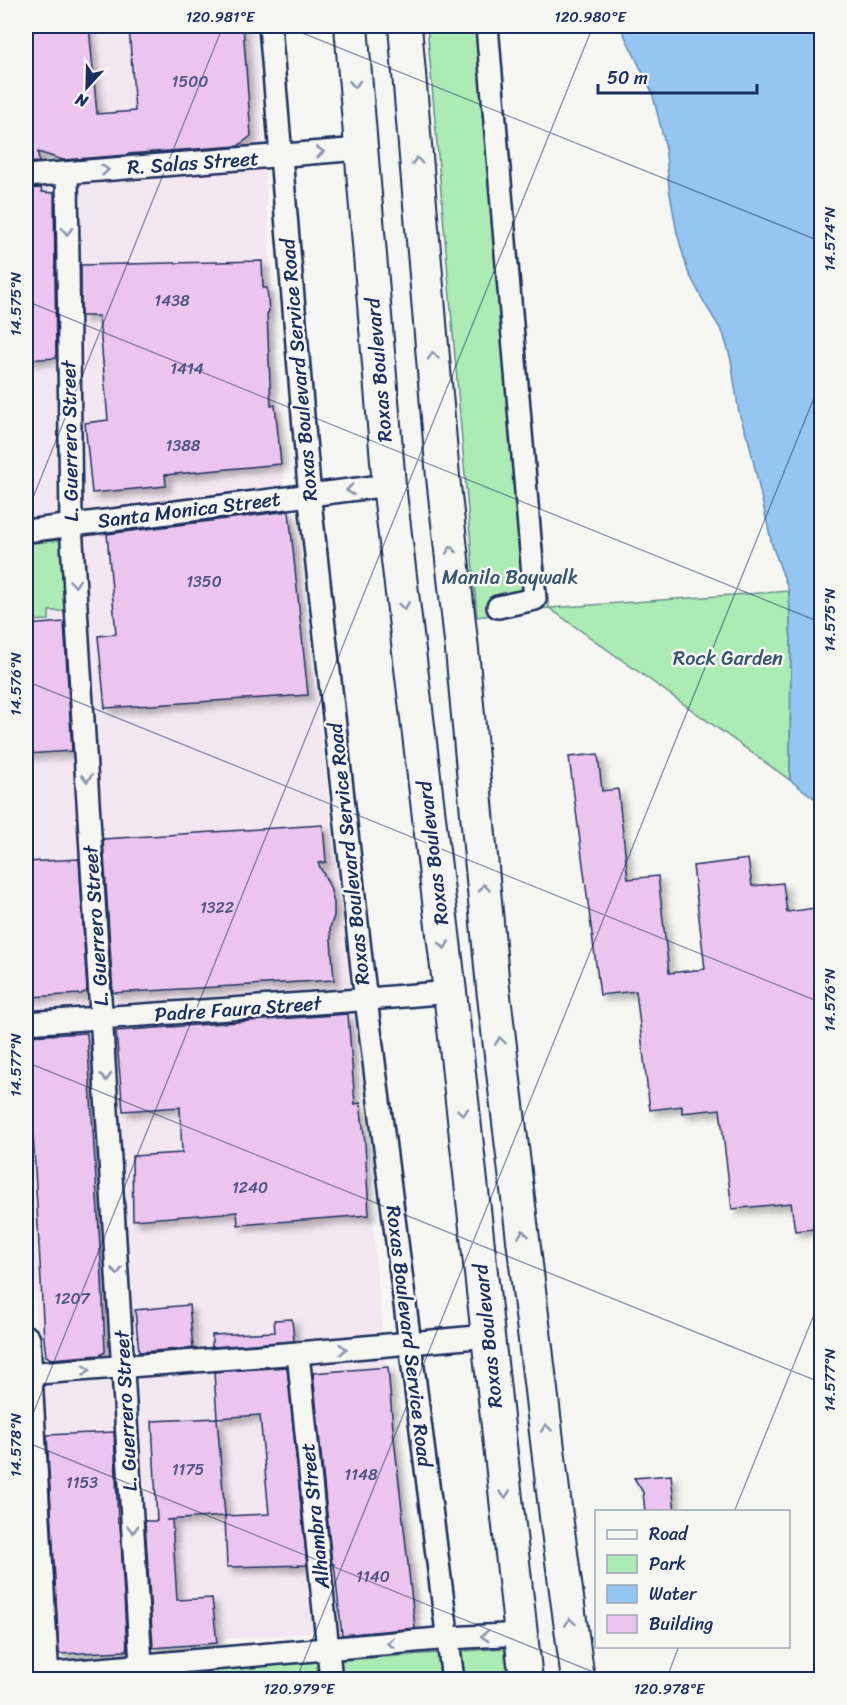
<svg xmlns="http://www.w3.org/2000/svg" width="847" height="1705" font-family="Sriracha,sans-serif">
<defs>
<filter id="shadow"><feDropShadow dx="5.5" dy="5.5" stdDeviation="3" flood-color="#0004"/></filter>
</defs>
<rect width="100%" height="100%" fill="#f6f6f2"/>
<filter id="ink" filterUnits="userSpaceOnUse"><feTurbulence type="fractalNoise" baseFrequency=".0167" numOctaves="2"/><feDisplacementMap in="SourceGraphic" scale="12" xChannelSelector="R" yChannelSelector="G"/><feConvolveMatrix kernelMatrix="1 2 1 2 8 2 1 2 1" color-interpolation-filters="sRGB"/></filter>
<g filter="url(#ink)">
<g fill="#f3e7f1">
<path d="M 26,26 L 256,26 L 284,488 L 26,523 Z"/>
<path d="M 293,507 L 351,988 L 382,1331 L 422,1626 L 341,1630 L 153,1644 L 60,1646 L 38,1356 L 26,1112 L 26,538 Z"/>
</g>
<g fill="#acebb3" stroke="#648d88" stroke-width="1.5">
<path d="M 427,26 L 493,26 L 510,224 L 549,608 L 789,591 L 791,646 L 790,780 L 549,608 L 477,617 Z"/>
<path d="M 62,540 L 66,611 L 49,611 L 49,620 L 26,621 L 26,544 Z"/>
<path d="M 504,1648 L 508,1679 L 75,1680 Z"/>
</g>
<path fill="#94c6f1" stroke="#648ab6" stroke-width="1.5" d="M 620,26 L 821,26 L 821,803 L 790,780 L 791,646 L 789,591 L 772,545 L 749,442 L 739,413 L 731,360 L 723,333 L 705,304 L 688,272 L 677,233 L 669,188 L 665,144 L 652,92 Z"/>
<g fill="#ecc5ee" stroke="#1b2f5e" stroke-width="1.5" filter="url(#shadow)">
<path d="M 26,26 L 89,26 L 97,114 L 135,111 L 129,26 L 243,26 L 251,136 L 238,146 L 127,154 L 127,155 L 63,160 L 38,152 L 39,162 L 26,163 L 26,150 L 29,150 L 26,148 Z"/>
<path d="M 41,188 L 42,192 L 54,193 L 56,358 L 26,360 L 26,189 Z"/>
<path d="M 262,261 L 263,288 L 267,288 L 269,311 L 267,314 L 271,406 L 275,405 L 281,464 L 165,475 L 166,486 L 92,493 L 85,423 L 108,420 L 99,316 L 81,316 L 81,265 Z"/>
<path d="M 289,511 L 308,695 L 105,708 L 98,636 L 116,634 L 107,534 Z"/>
<path d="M 64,622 L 72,751 L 26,754 L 26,625 Z"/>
<path d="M 598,754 L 602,791 L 618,789 L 628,879 L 658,876 L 669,973 L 705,969 L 693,866 L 748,859 L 752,886 L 783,883 L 787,912 L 815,908 L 822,959 L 822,1228 L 795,1231 L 791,1203 L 732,1209 L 720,1109 L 682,1113 L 682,1106 L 650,1110 L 636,991 L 600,995 L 569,757 Z"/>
<path d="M 323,825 L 326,862 L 318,863 L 330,887 L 334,903 L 334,916 L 330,927 L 334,980 L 113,993 L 103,839 Z"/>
<path d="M 79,859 L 87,991 L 81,994 L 29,997 L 26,966 L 26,862 Z"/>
<path d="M 348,1014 L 355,1104 L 360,1103 L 365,1143 L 369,1215 L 238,1225 L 237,1212 L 133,1220 L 132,1156 L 182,1153 L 180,1107 L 123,1111 L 116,1031 Z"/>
<path d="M 87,1033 L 102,1279 L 105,1352 L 100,1355 L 51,1359 L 46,1356 L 44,1339 L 34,1150 L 26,1036 Z"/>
<path d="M 189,1305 L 193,1348 L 139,1352 L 135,1310 Z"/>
<path d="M 292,1319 L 294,1341 L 212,1347 L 212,1335 L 275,1332 L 274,1320 Z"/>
<path d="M 287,1367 L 307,1565 L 227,1567 L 225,1516 L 269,1514 L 260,1415 L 217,1418 L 214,1372 Z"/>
<path d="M 388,1367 L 393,1429 L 415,1628 L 342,1635 L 334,1564 L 332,1564 L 313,1373 Z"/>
<path d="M 217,1418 L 225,1516 L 166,1520 L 172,1520 L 177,1600 L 212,1598 L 217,1643 L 153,1648 L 145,1521 L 157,1521 L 152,1421 Z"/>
<path d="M 114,1432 L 118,1523 L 120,1523 L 127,1650 L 125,1650 L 125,1651 L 59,1654 L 47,1435 Z"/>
<path d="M 671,1475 L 675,1512 L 645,1512 L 643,1492 L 634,1478 Z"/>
</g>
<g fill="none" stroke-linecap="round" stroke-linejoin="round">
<defs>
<g id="minor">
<path d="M 270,26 L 311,510 L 362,968 L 453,1680"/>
<path d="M 487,26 L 535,599 L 498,607"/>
<path d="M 67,173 L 71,525 L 142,1680"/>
<path d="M 26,176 L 360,149"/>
<path d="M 26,531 L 389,485"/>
<path d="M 26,1023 L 346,1001 L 450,992"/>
<path d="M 298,1353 L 331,1680"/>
<path d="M 26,1374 L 298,1353 L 488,1336"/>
<path d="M 44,1674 L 449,1638 L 521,1634"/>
</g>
<path id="major" d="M 26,1340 L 45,1680"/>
<g id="highway">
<path d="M 351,26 L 389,485 L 450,992 L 526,1680"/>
<path d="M 405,26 L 443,477 L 462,650 L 493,988 L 556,1516 L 578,1680"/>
</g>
</defs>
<use href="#minor" stroke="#1b2f5e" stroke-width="26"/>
<use href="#major" stroke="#1b2f5e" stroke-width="32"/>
<use href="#highway" stroke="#1b2f5e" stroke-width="36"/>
<use href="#minor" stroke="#f6f6f2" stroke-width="21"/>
<use href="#major" stroke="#f6f6f2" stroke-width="27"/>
<use href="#highway" stroke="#f6f6f2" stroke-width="32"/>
</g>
<defs><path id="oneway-chevron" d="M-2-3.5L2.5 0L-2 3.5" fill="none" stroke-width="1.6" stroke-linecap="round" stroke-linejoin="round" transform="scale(1.5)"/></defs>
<g stroke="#8892a8">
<use href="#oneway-chevron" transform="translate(355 84) rotate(86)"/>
<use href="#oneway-chevron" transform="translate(320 152) rotate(-5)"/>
<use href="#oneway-chevron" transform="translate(417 161) rotate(-95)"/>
<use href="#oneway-chevron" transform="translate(105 170) rotate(-5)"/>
<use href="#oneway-chevron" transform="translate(67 231) rotate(89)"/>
<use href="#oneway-chevron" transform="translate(433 356) rotate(-95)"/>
<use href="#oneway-chevron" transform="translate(350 490) rotate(173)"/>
<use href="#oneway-chevron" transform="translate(451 550) rotate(-96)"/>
<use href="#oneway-chevron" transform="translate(75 583) rotate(86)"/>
<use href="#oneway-chevron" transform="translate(404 606) rotate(83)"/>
<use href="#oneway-chevron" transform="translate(87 778) rotate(86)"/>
<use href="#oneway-chevron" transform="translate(484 888) rotate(-95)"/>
<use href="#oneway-chevron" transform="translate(444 945) rotate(83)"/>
<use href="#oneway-chevron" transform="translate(500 1041) rotate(-97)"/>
<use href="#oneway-chevron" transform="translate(106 1077) rotate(87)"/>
<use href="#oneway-chevron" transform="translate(463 1112) rotate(84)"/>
<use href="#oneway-chevron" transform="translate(523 1234) rotate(-97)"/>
<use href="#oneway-chevron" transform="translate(117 1271) rotate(87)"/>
<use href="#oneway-chevron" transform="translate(343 1349) rotate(-5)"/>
<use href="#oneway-chevron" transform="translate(86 1370) rotate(-4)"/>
<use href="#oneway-chevron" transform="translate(546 1428) rotate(-97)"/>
<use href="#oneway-chevron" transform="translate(505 1494) rotate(84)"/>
<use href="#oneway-chevron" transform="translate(133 1529) rotate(87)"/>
<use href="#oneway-chevron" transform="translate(570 1622) rotate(-98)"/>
<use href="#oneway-chevron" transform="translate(485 1636) rotate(177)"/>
<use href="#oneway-chevron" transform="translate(391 1643) rotate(175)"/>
</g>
</g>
<path fill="none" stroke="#1b2f5e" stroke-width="1.5" stroke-opacity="0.45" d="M 285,26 L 822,242M 26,301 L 822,623M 26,515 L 223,26M 26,681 L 822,1003M 26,1062 L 822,1383M 26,1431 L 593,26M 26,1442 L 613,1680M 734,1512 L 822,1295M 296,1680 L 822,378M 666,1680 L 679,1646"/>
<g text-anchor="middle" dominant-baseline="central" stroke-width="5" stroke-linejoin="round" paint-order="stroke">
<g font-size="16" fill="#4f5482">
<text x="190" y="81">1500</text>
<text x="172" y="300">1438</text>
<text x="187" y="368">1414</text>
<text x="183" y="445">1388</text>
<text x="204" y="581">1350</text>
<text x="217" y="907">1322</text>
<text x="250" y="1187">1240</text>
<text x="72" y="1298">1207</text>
<text x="188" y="1469">1175</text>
<text x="361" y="1474">1148</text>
<text x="82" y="1482">1153</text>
<text x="373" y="1576">1140</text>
</g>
<g font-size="20" fill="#1b2f5e" stroke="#f6f6f2">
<text transform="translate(193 163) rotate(-4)">R. Salas Street</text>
<text transform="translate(299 370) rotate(-95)">Roxas Boulevard Service Road</text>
<text transform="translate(379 370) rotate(-95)">Roxas Boulevard</text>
<text transform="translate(70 441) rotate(-91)">L. Guerrero Street</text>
<text transform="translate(189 510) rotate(-7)">Santa Monica Street</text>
<text transform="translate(433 853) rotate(-97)">Roxas Boulevard</text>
<text transform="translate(349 854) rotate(-96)">Roxas Boulevard Service Road</text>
<text transform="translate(96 926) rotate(-94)">L. Guerrero Street</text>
<text transform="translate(238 1009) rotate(-4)">Padre Faura Street</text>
<text transform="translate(409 1336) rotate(83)">Roxas Boulevard Service Road</text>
<text transform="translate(488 1336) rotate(-96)">Roxas Boulevard</text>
<text transform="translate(126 1411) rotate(-93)">L. Guerrero Street</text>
<text transform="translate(315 1516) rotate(-96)">Alhambra Street</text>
</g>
<g font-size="20" fill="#38556f" stroke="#f6f6f2">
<text x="510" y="577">Manila Baywalk</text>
<text x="728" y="658">Rock Garden</text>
</g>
</g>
<rect width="847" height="1705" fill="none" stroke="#f6f6f2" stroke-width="66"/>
<rect x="595" y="1510" width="195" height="138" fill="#f6f6f2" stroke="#9ea6b7" stroke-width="1.5"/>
<rect x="607" y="1530" width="30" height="9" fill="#f6f6f2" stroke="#9ea6b7" stroke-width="1.5"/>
<text x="649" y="1540" font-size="18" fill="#1b2f5e">Road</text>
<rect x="607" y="1555" width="30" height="18" fill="#acebb3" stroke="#9ea6b7" stroke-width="1.5"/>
<text x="649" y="1570" font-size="18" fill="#1b2f5e">Park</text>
<rect x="607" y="1585" width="30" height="18" fill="#94c6f1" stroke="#9ea6b7" stroke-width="1.5"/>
<text x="649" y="1600" font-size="18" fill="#1b2f5e">Water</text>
<rect x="607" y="1615" width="30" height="18" fill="#ecc5ee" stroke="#9ea6b7" stroke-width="1.5"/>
<text x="649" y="1630" font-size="18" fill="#1b2f5e">Building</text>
<g transform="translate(87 87) rotate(202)" stroke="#f6f6f2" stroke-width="4.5" paint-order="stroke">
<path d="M0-4.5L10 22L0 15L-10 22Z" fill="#1b2f5e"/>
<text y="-9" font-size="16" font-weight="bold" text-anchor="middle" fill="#1b2f5e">N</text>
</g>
<path d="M598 84v9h159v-9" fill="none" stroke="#1b2f5e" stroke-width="3"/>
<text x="607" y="84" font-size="18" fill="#1b2f5e" stroke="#f6f6f2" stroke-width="4.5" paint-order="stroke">50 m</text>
<rect x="33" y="33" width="781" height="1639" fill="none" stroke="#1b2f5e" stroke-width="2"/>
<g font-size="15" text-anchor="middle" fill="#1b2f5e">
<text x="220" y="22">120.981°E</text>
<text x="590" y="22">120.980°E</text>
<text transform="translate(830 239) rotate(-90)" y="5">14.574°N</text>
<text transform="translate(16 304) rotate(-90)" y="5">14.575°N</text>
<text transform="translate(830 620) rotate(-90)" y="5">14.575°N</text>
<text transform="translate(16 684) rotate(-90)" y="5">14.576°N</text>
<text transform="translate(830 1000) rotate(-90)" y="5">14.576°N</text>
<text transform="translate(16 1065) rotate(-90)" y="5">14.577°N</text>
<text transform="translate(830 1380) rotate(-90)" y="5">14.577°N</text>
<text transform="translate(16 1445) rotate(-90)" y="5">14.578°N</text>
<text x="299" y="1694">120.979°E</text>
<text x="669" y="1694">120.978°E</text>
</g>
</svg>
